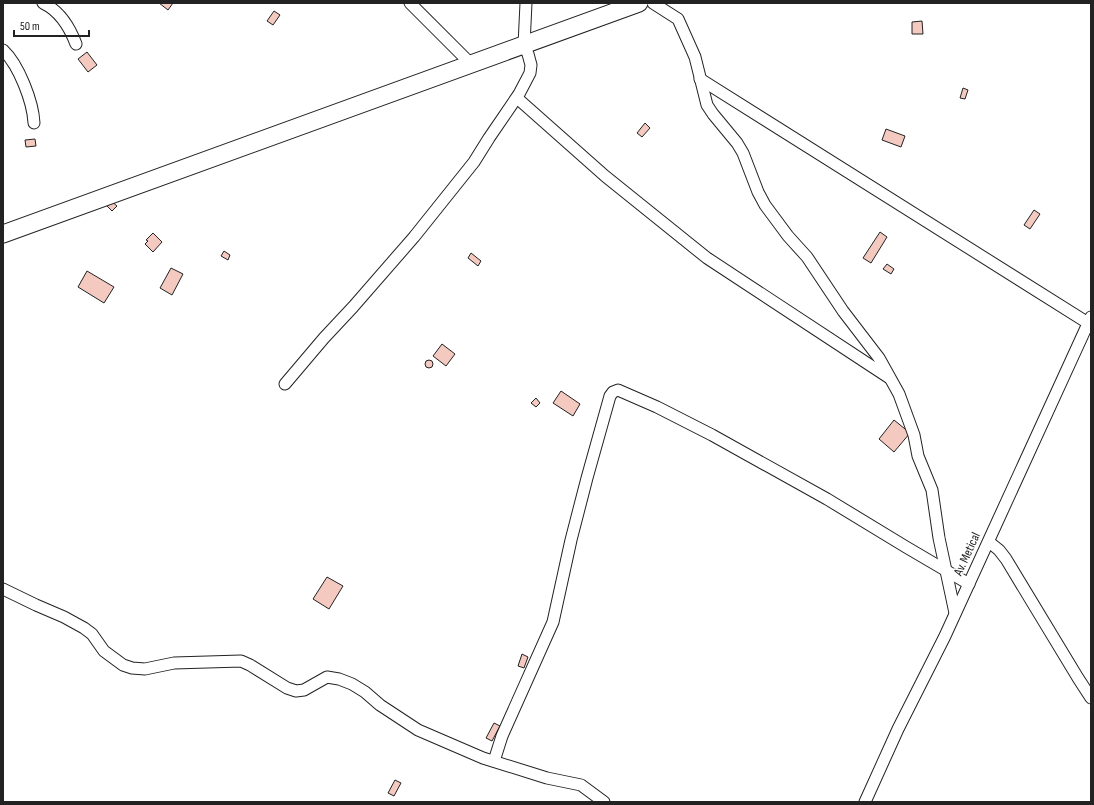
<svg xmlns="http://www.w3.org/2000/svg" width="1094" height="805" font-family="'Sofia Sans Condensed',sans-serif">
<rect width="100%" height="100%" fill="#fff"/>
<g fill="#f3c9c0" stroke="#222">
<path d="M 159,3 L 173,3 L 168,10 Z"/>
<path d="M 274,11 L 280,15 L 273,25 L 267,21 Z"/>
<path d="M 922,21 L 923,34 L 912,34 L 912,22 Z"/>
<path d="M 87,52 L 97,65 L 88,72 L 78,59 Z"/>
<path d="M 963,88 L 968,90 L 965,99 L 960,98 Z"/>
<path d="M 645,123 L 650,128 L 642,137 L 637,133 Z"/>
<path d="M 886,129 L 905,136 L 901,147 L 882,140 Z"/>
<path d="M 35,139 L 36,146 L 26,147 L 25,140 Z"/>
<path d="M 110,200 L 117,206 L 112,211 L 106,205 Z"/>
<path d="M 1034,210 L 1040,214 L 1030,229 L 1024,225 Z"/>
<path d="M 880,232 L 887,237 L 871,263 L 863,258 Z"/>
<path d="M 153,233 L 162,242 L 153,252 L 145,244 L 148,241 L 146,240 Z"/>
<path d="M 224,251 L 230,255 L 228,260 L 221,256 Z"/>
<path d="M 471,253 L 481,261 L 478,266 L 468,258 Z"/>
<path d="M 887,264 L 894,269 L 891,274 L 883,269 Z"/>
<path d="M 171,268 L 183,274 L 172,295 L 160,288 Z"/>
<path d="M 87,271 L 114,287 L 104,303 L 78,287 Z"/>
<path d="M 442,344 L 455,354 L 446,366 L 433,356 Z"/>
<circle cx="429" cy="364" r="4"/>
<path d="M 561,391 L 580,404 L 573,416 L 553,403 Z"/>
<path d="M 536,398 L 540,403 L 536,407 L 531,403 Z"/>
<path d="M 894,420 L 910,433 L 894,452 L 879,439 Z"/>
<path d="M 327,577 L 343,586 L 329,609 L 313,599 Z"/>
<path d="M 522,654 L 528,657 L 524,668 L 518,666 Z"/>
<path d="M 494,723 L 500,726 L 492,741 L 486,738 Z"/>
<path d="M 395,780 L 401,783 L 394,796 L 388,793 Z"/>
</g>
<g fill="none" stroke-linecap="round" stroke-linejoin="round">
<defs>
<g id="minor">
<path d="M 43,3 C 60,11 70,28 76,44"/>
<path d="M 410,3 L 471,64"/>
<path d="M 653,3 L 678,19 L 695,57 L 707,105 L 713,114 L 737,143 L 743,153 L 758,192 L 765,205 L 788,236 L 807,257 L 843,311 L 879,358 L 899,394 L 914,435 L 918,456 L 932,490 L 939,538 L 955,613"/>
<path d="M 3,50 C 19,65 33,102 34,123"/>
<path d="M 700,79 L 1088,323"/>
<path d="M 517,98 L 605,176 L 707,258 L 888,377"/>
<path d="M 285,384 L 324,338 L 353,307 L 414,237 L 474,162 L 489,138 L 519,94 L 530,73 L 531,65 L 528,54 L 524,45 L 526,3"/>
<path d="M 989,542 L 999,550 L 1006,559 L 1078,678 L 1091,698"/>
<path d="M 3,589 L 36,605 L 64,617 L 84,628 L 92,634 L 104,651 L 123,665 L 132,668 L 145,669 L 174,663 L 241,661 L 250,665 L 287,688 L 296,691 L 304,690 L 327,677 L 339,679 L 352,684 L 365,692 L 380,705 L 418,730 L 483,758 L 547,778 L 581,785 L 604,802"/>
<path d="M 494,761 L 502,736 L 553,622 L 571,540 L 587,478 L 610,396 L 613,392 L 618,390 L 657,407 L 712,435 L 827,499 L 906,547 L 969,584"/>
<path d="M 865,802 L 898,729 L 945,636 L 1091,317"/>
</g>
<path id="highway" d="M 3,234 L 639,3"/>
</defs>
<use href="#minor" stroke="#222" stroke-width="13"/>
<use href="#highway" stroke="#222" stroke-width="19"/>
<use href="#minor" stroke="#fff" stroke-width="11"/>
<use href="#highway" stroke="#fff" stroke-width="17"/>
</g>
<g text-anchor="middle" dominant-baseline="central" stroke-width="3" stroke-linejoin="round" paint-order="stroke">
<g font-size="13" fill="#222" stroke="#fff">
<text transform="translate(967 554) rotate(-65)">Av. Metical</text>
</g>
</g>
<rect width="1094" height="805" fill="none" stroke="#222222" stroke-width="8"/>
<path d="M14 30v6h75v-6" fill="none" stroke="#222222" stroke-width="2"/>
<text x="20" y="30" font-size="12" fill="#222222" stroke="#ffffff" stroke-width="3" paint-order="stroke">50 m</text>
</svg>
